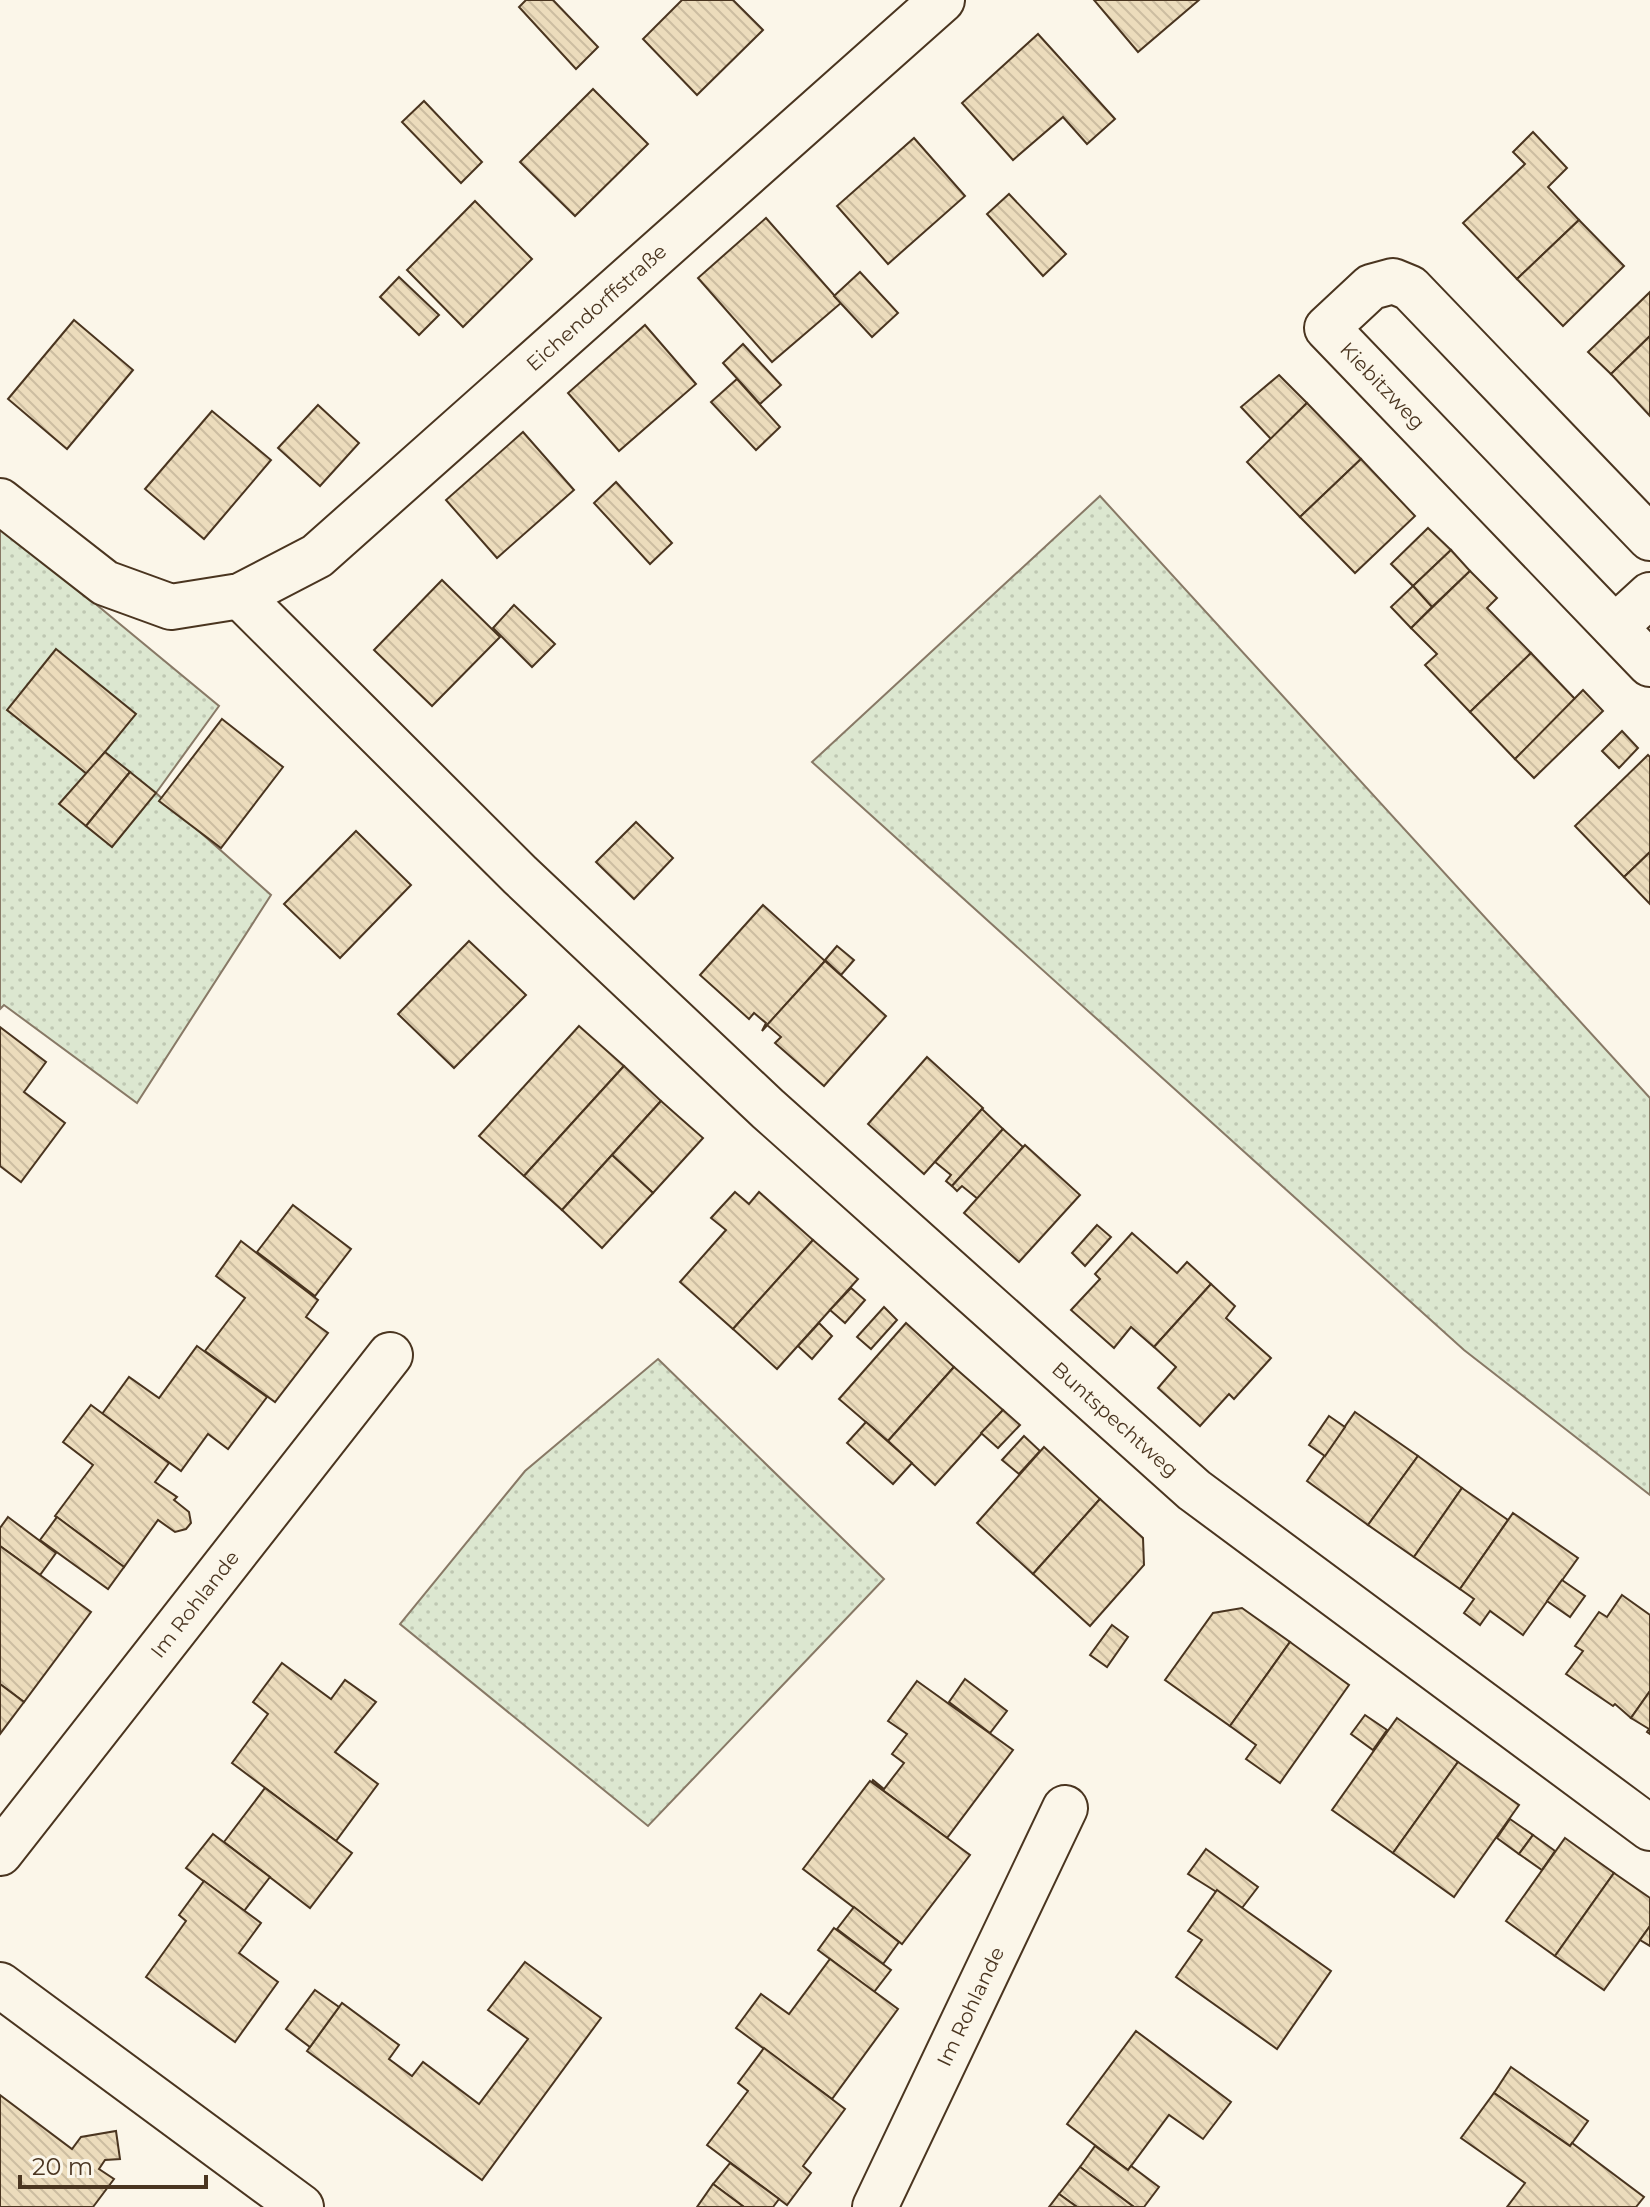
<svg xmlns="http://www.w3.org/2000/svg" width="1650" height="2207" font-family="Montserrat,sans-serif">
<defs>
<pattern id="green-dots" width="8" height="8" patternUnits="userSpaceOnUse" patternTransform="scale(2)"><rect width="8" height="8" fill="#dce7d0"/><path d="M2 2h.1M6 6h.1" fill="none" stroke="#bec7b2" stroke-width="1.8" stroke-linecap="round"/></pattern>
<pattern id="building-back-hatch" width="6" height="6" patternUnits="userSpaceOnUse" patternTransform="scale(2)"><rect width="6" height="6" fill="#ecdcbc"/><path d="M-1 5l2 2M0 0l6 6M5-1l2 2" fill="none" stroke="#ccbda1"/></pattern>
</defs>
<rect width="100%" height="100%" fill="#fbf6e9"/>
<g fill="url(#green-dots)" stroke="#887966" stroke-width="2">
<path d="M 1100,496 L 1650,1098 L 1650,1495 L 1464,1350 L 812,762 Z"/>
<path d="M 0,525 L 219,706 L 156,793 L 271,895 L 137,1103 L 4,1005 L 0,1009 Z"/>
<path d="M 658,1359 L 884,1579 L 648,1826 L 400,1624 L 525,1471 Z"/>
</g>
<g fill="url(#building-back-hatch)" stroke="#4a3520" stroke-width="2">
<path d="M 526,0 L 553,0 L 598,47 L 576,69 L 519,7 Z"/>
<path d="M 682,0 L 733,0 L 763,30 L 697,95 L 643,39 Z"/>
<path d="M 1094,0 L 1199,0 L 1138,52 Z"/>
<path d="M 1038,34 L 1115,119 L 1087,144 L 1063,117 L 1013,160 L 962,103 Z"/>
<path d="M 593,89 L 648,144 L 575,216 L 520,162 Z"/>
<path d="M 424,101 L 482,162 L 461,183 L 402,122 Z"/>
<path d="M 1533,132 L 1567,168 L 1548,187 L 1579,220 L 1517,279 L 1463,223 L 1525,164 L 1513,152 Z"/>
<path d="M 914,138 L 965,196 L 888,264 L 837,206 Z"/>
<path d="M 1009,194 L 1066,254 L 1043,276 L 987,214 Z"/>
<path d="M 475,201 L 532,259 L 463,327 L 407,270 Z"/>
<path d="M 766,218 L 841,303 L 772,362 L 698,278 Z"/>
<path d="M 1579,220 L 1624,266 L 1563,326 L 1517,279 Z"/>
<path d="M 860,272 L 898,313 L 872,337 L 834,296 Z"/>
<path d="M 399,277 L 439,315 L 419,335 L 380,297 Z"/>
<path d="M 1650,292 L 1650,336 L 1611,374 L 1588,352 Z"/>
<path d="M 74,320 L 133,370 L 67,449 L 8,399 Z"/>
<path d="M 645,325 L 696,384 L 619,451 L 568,393 Z"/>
<path d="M 1650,336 L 1650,416 L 1611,374 Z"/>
<path d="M 743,344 L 781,385 L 760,404 L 723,363 Z"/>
<path d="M 1279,375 L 1307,403 L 1271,439 L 1241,407 Z"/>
<path d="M 737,379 L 780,427 L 756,450 L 711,402 Z"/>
<path d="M 1307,403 L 1361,459 L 1300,517 L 1247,462 Z"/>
<path d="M 318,405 L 359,443 L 320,486 L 278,448 Z"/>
<path d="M 212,411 L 271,460 L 204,539 L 145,489 Z"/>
<path d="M 523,432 L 574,490 L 497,558 L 446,500 Z"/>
<path d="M 1361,459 L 1415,516 L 1355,573 L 1300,517 Z"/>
<path d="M 616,482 L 672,543 L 650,564 L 594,503 Z"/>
<path d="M 1428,528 L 1451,550 L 1413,586 L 1391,564 Z"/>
<path d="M 1451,550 L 1470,571 L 1432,607 L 1413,586 Z"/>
<path d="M 1470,571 L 1497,598 L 1487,608 L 1531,653 L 1470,712 L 1425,665 L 1437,654 L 1411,628 Z"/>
<path d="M 442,580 L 500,637 L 432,706 L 374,650 Z"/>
<path d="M 1413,586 L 1432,607 L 1411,628 L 1391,607 Z"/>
<path d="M 514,605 L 555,644 L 532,667 L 493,628 Z"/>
<path d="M 56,649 L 136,714 L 87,774 L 7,710 Z"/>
<path d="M 1531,653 L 1576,700 L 1515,759 L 1470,712 Z"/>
<path d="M 1583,690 L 1603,711 L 1534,778 L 1515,759 Z"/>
<path d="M 222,719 L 283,767 L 221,848 L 159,801 Z"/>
<path d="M 1622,731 L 1638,748 L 1619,768 L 1602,751 Z"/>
<path d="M 105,752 L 130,772 L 86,826 L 59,804 Z"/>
<path d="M 1648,755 L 1650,757 L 1650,852 L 1624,877 L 1575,826 Z"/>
<path d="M 130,772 L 156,793 L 112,847 L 86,826 Z"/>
<path d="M 636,822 L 673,858 L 634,899 L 596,862 Z"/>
<path d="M 356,831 L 411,885 L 340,958 L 284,904 Z"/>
<path d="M 1650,852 L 1650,904 L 1624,877 Z"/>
<path d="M 763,905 L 825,961 L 762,1031 L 766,1023 L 754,1013 L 749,1019 L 700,975 Z"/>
<path d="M 469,941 L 526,995 L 454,1068 L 398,1014 Z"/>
<path d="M 837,946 L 854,960 L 841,975 L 825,960 Z"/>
<path d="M 825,961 L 886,1016 L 824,1086 L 775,1043 L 781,1037 L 767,1025 Z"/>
<path d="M 579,1026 L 624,1066 L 524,1176 L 479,1136 Z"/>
<path d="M 0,1027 L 46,1062 L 24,1092 L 65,1123 L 21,1182 L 0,1166 Z"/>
<path d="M 927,1057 L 983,1108 L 924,1174 L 868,1124 Z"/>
<path d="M 624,1066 L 661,1101 L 562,1210 L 524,1176 Z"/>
<path d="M 661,1101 L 703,1138 L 653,1193 L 612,1155 Z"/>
<path d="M 982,1109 L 1003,1129 L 952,1186 L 946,1181 L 951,1175 L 935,1162 Z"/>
<path d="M 1003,1129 L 1023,1147 L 978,1199 L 962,1186 L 957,1191 L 952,1186 Z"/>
<path d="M 1025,1145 L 1080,1195 L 1019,1262 L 964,1213 Z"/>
<path d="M 612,1155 L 653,1193 L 602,1248 L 562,1210 Z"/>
<path d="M 735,1192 L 749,1204 L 759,1192 L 813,1240 L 733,1329 L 680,1282 L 726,1230 L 711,1218 Z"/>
<path d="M 293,1205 L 351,1249 L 315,1296 L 257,1252 Z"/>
<path d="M 1097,1225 L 1111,1237 L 1085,1266 L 1072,1253 Z"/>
<path d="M 1132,1233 L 1177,1273 L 1187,1262 L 1211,1284 L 1154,1347 L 1131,1327 L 1114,1348 L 1071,1310 L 1100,1279 L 1095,1274 Z"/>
<path d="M 813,1240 L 858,1279 L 777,1369 L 733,1329 Z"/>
<path d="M 241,1241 L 318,1300 L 306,1317 L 328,1333 L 275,1402 L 205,1351 L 245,1298 L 216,1276 Z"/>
<path d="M 1211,1284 L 1235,1306 L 1226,1318 L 1271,1358 L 1234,1399 L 1229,1394 L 1200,1426 L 1158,1388 L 1176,1367 L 1154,1347 Z"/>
<path d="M 851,1288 L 865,1300 L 845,1323 L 830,1310 Z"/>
<path d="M 884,1307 L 897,1320 L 871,1349 L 857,1337 Z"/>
<path d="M 819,1323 L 832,1336 L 812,1359 L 798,1346 Z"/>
<path d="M 906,1323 L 954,1367 L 888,1441 L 839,1399 Z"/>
<path d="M 197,1346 L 267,1397 L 228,1449 L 208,1434 L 181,1471 L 102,1414 L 129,1377 L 159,1398 Z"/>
<path d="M 954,1367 L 1003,1410 L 935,1485 L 888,1441 Z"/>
<path d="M 91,1405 L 169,1463 L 155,1482 L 177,1497 L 174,1500 L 189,1512 L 191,1523 L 186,1529 L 175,1532 L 158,1520 L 124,1567 L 55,1516 L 93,1465 L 63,1442 Z"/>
<path d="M 1003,1410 L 1020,1425 L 998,1448 L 981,1433 Z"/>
<path d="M 1355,1412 L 1418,1456 L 1368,1525 L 1307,1481 Z"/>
<path d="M 1329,1416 L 1345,1427 L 1325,1456 L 1309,1445 Z"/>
<path d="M 866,1422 L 912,1463 L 893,1484 L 847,1443 Z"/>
<path d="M 1024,1436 L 1040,1451 L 1019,1474 L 1002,1460 Z"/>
<path d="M 1044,1447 L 1100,1499 L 1033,1574 L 977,1523 Z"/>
<path d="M 1418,1456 L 1462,1488 L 1414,1557 L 1368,1525 Z"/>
<path d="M 1462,1488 L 1508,1520 L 1460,1589 L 1414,1557 Z"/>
<path d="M 1100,1499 L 1143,1538 L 1144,1565 L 1090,1626 L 1033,1574 Z"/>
<path d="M 1513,1513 L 1578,1558 L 1523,1635 L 1490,1611 L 1480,1625 L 1464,1613 L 1474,1599 L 1460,1589 Z"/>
<path d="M 8,1517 L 56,1553 L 40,1575 L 0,1546 L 0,1528 Z"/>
<path d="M 57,1517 L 124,1567 L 108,1589 L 40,1540 Z"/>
<path d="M 0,1546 L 91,1612 L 24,1702 L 0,1684 Z"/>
<path d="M 1562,1580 L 1585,1596 L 1570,1617 L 1547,1601 Z"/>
<path d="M 1622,1595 L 1650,1615 L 1650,1691 L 1631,1718 L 1615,1704 L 1613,1706 L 1566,1674 L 1583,1651 L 1575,1646 L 1599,1612 L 1607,1617 Z"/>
<path d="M 1242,1608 L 1290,1642 L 1230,1726 L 1165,1680 L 1213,1613 Z"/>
<path d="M 1112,1625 L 1128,1637 L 1107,1667 L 1090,1655 Z"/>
<path d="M 1290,1642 L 1349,1685 L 1280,1783 L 1246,1759 L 1256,1745 L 1230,1726 Z"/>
<path d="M 282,1663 L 331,1699 L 345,1680 L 376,1702 L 335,1752 L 378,1784 L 336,1841 L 232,1763 L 268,1714 L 253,1702 Z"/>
<path d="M 965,1679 L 1007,1711 L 990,1733 L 949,1702 Z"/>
<path d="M 917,1681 L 1013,1750 L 947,1838 L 872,1782 L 873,1780 L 884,1789 L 904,1763 L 892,1754 L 907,1734 L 888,1721 Z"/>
<path d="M 0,1684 L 24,1702 L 0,1734 Z"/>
<path d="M 1650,1691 L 1650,1734 L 1647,1732 L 1649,1729 L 1631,1718 Z"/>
<path d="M 1365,1715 L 1387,1730 L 1373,1750 L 1351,1734 Z"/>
<path d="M 1397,1718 L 1458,1762 L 1393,1853 L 1332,1810 Z"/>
<path d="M 1458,1762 L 1519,1805 L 1454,1897 L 1393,1853 Z"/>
<path d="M 870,1781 L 970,1855 L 902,1944 L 803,1869 Z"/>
<path d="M 265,1788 L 352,1853 L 310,1908 L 224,1842 Z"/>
<path d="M 1510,1819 L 1533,1835 L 1519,1854 L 1497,1838 Z"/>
<path d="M 213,1834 L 270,1877 L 244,1911 L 186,1868 Z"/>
<path d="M 1533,1835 L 1555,1851 L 1542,1870 L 1519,1854 Z"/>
<path d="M 1565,1838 L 1614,1873 L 1555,1956 L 1506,1921 Z"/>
<path d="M 1206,1849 L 1258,1887 L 1242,1908 L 1188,1874 Z"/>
<path d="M 1614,1873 L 1650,1898 L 1650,1926 L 1604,1990 L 1555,1956 Z"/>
<path d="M 204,1881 L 261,1923 L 239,1953 L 278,1982 L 235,2042 L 146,1977 L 186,1921 L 179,1915 Z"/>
<path d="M 1217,1890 L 1331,1971 L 1277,2049 L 1176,1977 L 1202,1940 L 1188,1931 Z"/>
<path d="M 854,1907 L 899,1942 L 883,1964 L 837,1929 Z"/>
<path d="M 1650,1926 L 1650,1946 L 1640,1940 Z"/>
<path d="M 834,1928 L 891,1970 L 874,1992 L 818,1950 Z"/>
<path d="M 830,1959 L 898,2009 L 832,2099 L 736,2028 L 761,1994 L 789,2014 Z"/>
<path d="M 525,1962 L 601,2018 L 482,2180 L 307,2051 L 342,2003 L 399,2045 L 389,2059 L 412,2076 L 423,2062 L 479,2104 L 528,2039 L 488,2010 Z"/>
<path d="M 315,1990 L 339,2007 L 310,2047 L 286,2029 Z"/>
<path d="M 1136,2031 L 1231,2102 L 1203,2139 L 1169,2115 L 1128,2170 L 1067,2124 Z"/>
<path d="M 764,2048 L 845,2109 L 803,2166 L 811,2173 L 787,2205 L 707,2145 L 748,2091 L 738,2083 Z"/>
<path d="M 1511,2067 L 1588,2121 L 1570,2146 L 1494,2093 Z"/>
<path d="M 1494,2093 L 1570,2146 L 1572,2143 L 1644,2197 L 1636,2207 L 1507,2207 L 1525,2183 L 1461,2138 Z"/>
<path d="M 0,2095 L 72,2149 L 81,2137 L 116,2131 L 120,2159 L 105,2160 L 99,2169 L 114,2179 L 93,2207 L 0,2207 Z"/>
<path d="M 1095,2146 L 1128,2170 L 1131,2166 L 1159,2187 L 1144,2207 L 1134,2207 L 1080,2167 Z"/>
<path d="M 730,2163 L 779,2199 L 773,2207 L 744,2207 L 713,2184 Z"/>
<path d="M 1080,2167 L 1134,2207 L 1077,2207 L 1059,2194 Z"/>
<path d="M 713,2184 L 744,2207 L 697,2207 Z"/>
<path d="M 1059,2194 L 1077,2207 L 1049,2207 Z"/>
</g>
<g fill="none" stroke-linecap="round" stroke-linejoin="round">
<defs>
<g id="minor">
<path id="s1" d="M 0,501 L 105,583 L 171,607 L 240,596 L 317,556 L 942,0"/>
<path id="s2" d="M 1650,538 L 1410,288 L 1393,281 L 1371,287 L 1327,328 L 1650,664"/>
<path id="s3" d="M 240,596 L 520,875 L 768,1109 L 1194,1490 L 1650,1828"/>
<path d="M 1615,627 L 1650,595"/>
<path id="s4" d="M 0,1853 L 390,1355"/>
<path d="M 0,1985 L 301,2207"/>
<path id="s5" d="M 875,2207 L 1065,1808"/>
</g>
</defs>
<use href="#minor" stroke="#4a3520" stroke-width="48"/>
<use href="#minor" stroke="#fbf6e9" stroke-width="44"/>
</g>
<g text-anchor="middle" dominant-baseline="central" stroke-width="6" stroke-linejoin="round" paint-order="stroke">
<g font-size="20" fill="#4a3520" stroke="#fbf6e9">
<text stroke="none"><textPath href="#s1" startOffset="734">Eichendorffstraße</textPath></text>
<text stroke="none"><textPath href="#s2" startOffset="528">Kiebitzweg</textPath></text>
<text stroke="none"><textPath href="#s3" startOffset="1202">Buntspechtweg</textPath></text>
<text stroke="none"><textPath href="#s4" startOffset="316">Im Rohlande</textPath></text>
<text stroke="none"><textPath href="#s5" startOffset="222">Im Rohlande</textPath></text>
</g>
</g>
<path d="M20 2175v12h186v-12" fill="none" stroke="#4a3520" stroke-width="4"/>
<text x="32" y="2175" font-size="24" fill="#4a3520" stroke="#fbf6e9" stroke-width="6" paint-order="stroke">20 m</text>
</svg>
